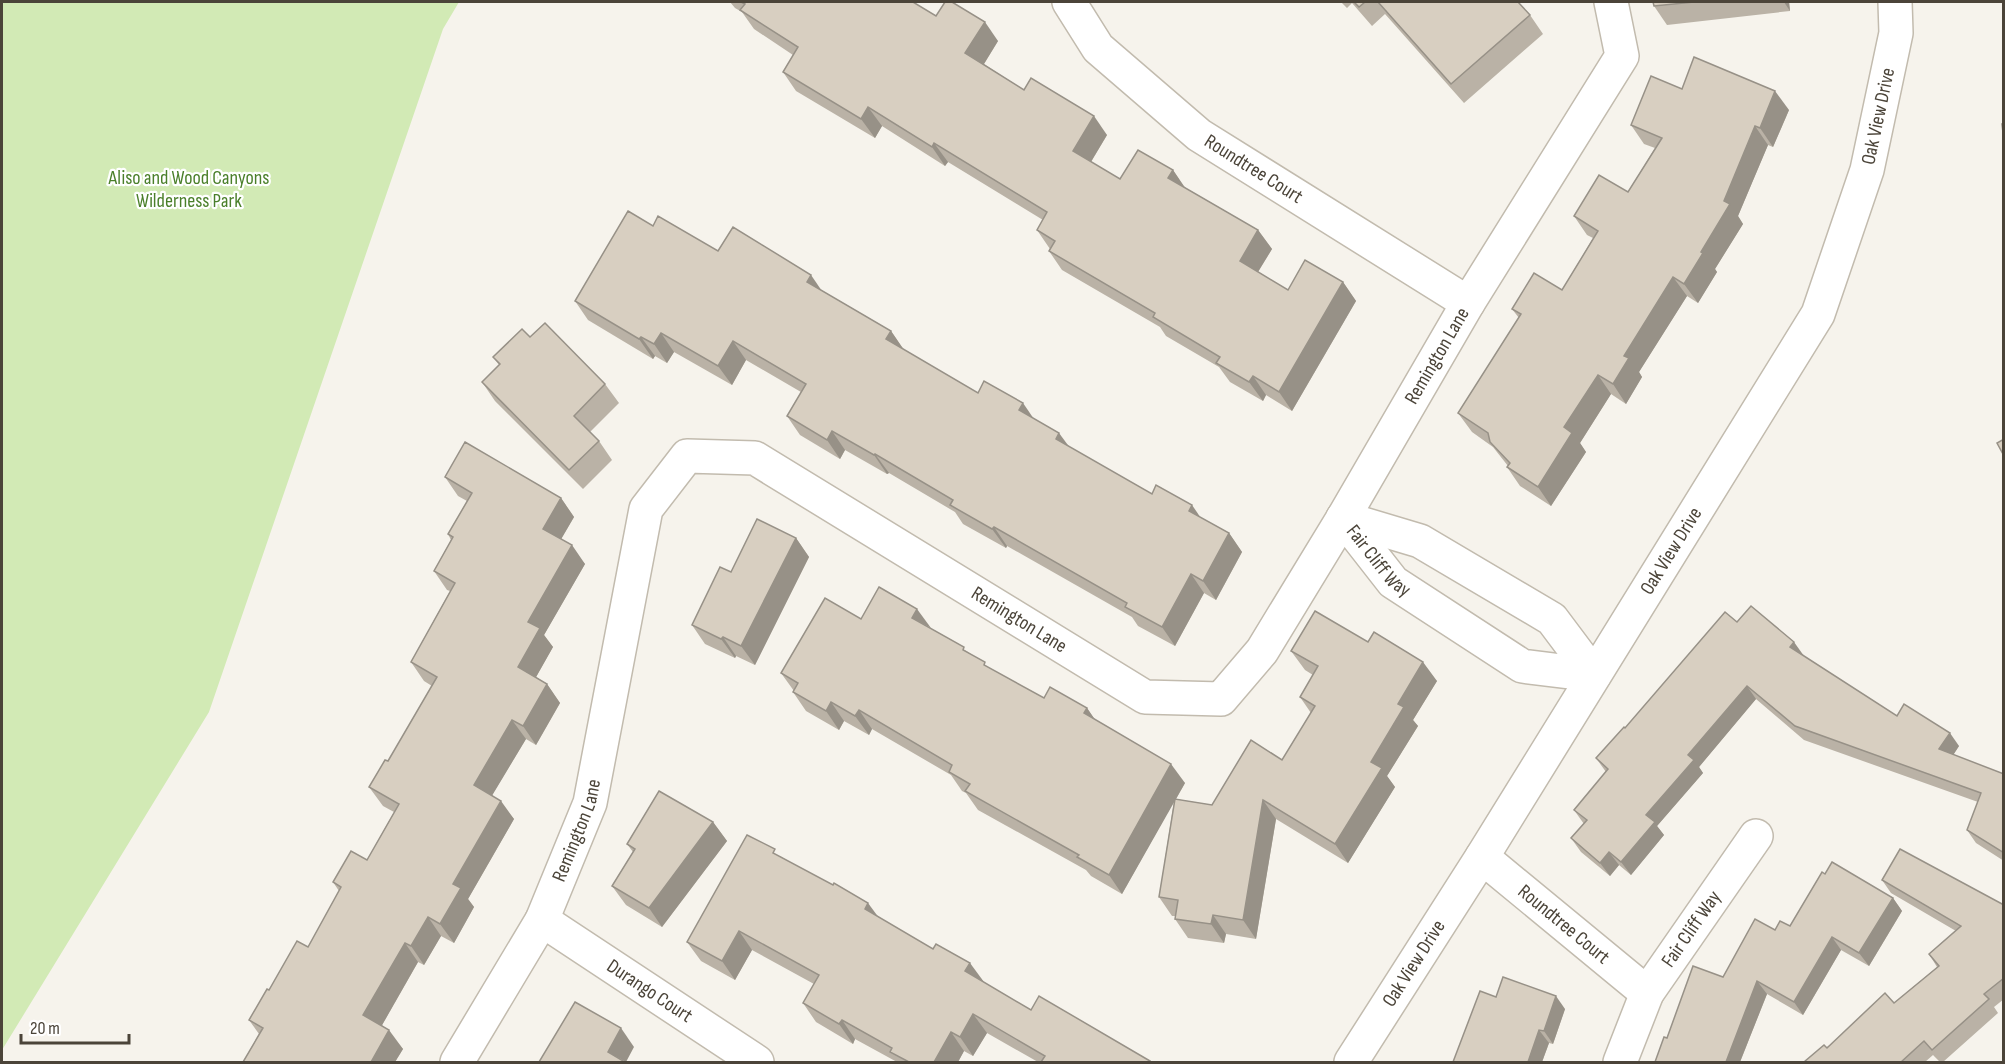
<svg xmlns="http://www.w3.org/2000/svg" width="2005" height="1064" font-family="'Sofia Sans Condensed',sans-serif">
<rect width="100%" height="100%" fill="#f6f3ec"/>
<path fill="#d2eab5" d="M 2,2 L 459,2 L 443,29 L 209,712 L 2,1050 Z"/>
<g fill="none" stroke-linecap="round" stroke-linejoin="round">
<defs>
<g id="minor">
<path id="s1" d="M 1069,2 L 1098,48 L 1199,135 L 1468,303"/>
<path id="s2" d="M 1343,518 L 1393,582 L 1522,666 L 1594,675"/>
<path d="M 1343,518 L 1420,541 L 1552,619 L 1594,675"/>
<path id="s3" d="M 1482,857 L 1647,993"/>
<path id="s4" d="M 542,920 L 757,1062"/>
<path id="s5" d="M 457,1062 L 542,920 L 590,803 L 646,509 L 687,456 L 755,458 L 1145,697 L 1221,699 L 1262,651 L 1343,518 L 1468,303 L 1622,56 L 1611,2"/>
<path id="s6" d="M 1351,1062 L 1482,857 L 1818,314 L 1867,170 L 1896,33 L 1895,2"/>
<path id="s7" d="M 1620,1062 L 1647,993 L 1756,836"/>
</g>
</defs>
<use href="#minor" stroke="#c2bbae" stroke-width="36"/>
<use href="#minor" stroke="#fff" stroke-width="33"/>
</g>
<g fill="#bab2a6">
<path d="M 730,2 L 913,2 L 936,16 L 998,41 L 984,64 L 1024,90 L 1107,135 L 1091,162 L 1120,179 L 1173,170 L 1184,187 L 1258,230 L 1272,249 L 1258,272 L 1288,290 L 1343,282 L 1356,301 L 1292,411 L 1266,395 L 1263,401 L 1230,382 L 1219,367 L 1166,336 L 1160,327 L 1062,270 L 1049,251 L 1050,249 L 1037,230 L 1043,220 L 948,162 L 945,166 L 882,126 L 875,138 L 796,91 L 783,72 L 793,55 L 754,29 L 742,12 L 735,8 Z"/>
<path d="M 1341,2 L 1518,2 L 1530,15 L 1543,34 L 1464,103 L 1385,14 L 1372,26 L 1352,3 L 1347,8 Z"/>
<path d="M 1653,2 L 1789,2 L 1790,11 L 1667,25 L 1654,6 Z"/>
<path d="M 1682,89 L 1789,110 L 1773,147 L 1768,145 L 1738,216 L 1743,224 L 1715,269 L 1717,272 L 1698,303 L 1687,296 L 1639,372 L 1642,377 L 1626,404 L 1611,394 L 1580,443 L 1586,452 L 1551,506 L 1520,486 L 1507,467 L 1508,466 L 1493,447 L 1472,432 L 1458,413 L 1519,318 L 1512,309 L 1562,290 L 1593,238 L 1587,235 L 1574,216 L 1628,192 L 1655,148 L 1644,144 L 1631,125 Z"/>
<path d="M 653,226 L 821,290 L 891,331 L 904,350 L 978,393 L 1034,419 L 1069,447 L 1152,494 L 1201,518 L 1229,533 L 1242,552 L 1216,600 L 1204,593 L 1175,646 L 1138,626 L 1132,617 L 1007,546 L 1006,548 L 963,524 L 955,512 L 889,473 L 887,474 L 845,450 L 840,459 L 800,435 L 787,416 L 801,392 L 746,360 L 732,385 L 674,352 L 667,363 L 655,356 L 653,359 L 588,320 L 575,301 Z"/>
<path d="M 530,337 L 605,384 L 619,403 L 590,432 L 599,441 L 612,460 L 583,489 L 495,401 L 482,382 L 499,365 L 493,357 Z"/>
<path d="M 445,477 L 561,498 L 574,517 L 561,539 L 585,564 L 544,635 L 553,647 L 536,677 L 547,684 L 560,703 L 536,745 L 526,739 L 492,795 L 514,819 L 468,899 L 474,907 L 454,943 L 441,936 L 424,965 L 418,962 L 382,1025 L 403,1049 L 395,1062 L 243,1062 L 259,1034 L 249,1020 L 269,990 L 308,947 L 339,891 L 333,882 L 367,860 L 394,812 L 383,806 L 369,787 L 388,761 L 432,686 L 424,681 L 411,662 L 450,591 L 447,590 L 434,571 L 451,540 L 448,534 L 467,501 L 458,496 Z"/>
<path d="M 796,538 L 809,557 L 755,665 L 736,656 L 735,658 L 705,644 L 692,625 L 731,572 Z"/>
<path d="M 861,619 L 930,628 L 968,652 L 989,668 L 1044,698 L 1087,708 L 1095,720 L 1185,783 L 1176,799 L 1212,805 L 1282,760 L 1311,713 L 1300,697 L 1313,675 L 1305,670 L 1291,651 L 1368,642 L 1437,681 L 1413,720 L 1418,726 L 1387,776 L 1395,787 L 1348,863 L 1276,819 L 1256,939 L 1226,934 L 1224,943 L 1188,938 L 1175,919 L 1175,916 L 1172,916 L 1159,897 L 1174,801 L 1122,894 L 1091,876 L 1086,870 L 978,810 L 966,793 L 962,791 L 951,775 L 872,729 L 869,735 L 844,721 L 839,730 L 806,711 L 793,692 L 794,691 L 781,673 Z"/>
<path d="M 1737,622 L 1803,656 L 1897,716 L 1959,746 L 1953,755 L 2004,774 L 2004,861 L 1976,843 L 1967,830 L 1978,802 L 1804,740 L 1756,699 L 1699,767 L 1703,773 L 1657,826 L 1664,835 L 1631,875 L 1619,865 L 1610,876 L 1581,852 L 1571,838 L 1584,824 L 1574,810 L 1606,772 L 1596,758 L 1625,728 Z"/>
<path d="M 713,822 L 727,841 L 662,927 L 626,905 L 612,886 L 633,852 L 627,844 Z"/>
<path d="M 780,856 L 983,982 L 1031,1010 L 1150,1061 L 1151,1062 L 1038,1062 L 987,1033 L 973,1056 L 964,1051 L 958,1062 L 897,1062 L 855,1039 L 853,1044 L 816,1022 L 803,1003 L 814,984 L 752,950 L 735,980 L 701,961 L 687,942 Z"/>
<path d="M 1825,874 L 1893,898 L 1902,911 L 1869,966 L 1841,950 L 1803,1015 L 1767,994 L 1740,1062 L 1655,1062 L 1667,1038 L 1723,977 L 1775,930 L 1790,926 Z"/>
<path d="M 1882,880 L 2004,905 L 2004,999 L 1994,1007 L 1998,1013 L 1943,1062 L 1940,1062 L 1933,1055 L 1925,1062 L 1804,1062 L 1894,1003 L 1937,967 L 1929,954 L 1956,931 L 1891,893 Z"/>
<path d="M 1496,997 L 1565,1009 L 1553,1044 L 1549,1043 L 1542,1062 L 1453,1062 Z"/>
</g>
<g fill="#979187">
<path d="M 1784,2 L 1789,2 L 1790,11 Z"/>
<path d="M 985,22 L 998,41 L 979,72 L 965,53 Z"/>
<path d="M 1775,91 L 1789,110 L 1773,147 L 1760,128 Z"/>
<path d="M 868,107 L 882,126 L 875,138 L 861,119 Z"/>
<path d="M 1094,116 L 1107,135 L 1086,170 L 1073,151 Z"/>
<path d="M 1755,126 L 1768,145 L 1738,216 L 1743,224 L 1715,269 L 1717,272 L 1698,303 L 1684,284 L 1724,201 Z"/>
<path d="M 934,143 L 948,162 L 945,166 L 932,147 Z"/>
<path d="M 1173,170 L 1186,189 L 1168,178 Z"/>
<path d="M 1258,230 L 1272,249 L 1253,280 L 1240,261 Z"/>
<path d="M 811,275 L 824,294 L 807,282 Z"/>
<path d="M 1673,277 L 1687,296 L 1639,372 L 1642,377 L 1626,404 L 1613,384 L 1624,356 Z"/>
<path d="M 1343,282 L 1356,301 L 1292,411 L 1279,392 Z"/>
<path d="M 891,331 L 904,350 L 886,339 Z"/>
<path d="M 661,333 L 674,352 L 667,363 L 654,344 Z"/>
<path d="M 641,337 L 655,356 L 653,359 L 639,339 Z"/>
<path d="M 733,341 L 746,360 L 732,385 L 718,366 Z"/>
<path d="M 1598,375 L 1611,394 L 1580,443 L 1586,452 L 1551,506 L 1538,487 L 1564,427 Z"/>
<path d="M 1253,376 L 1266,395 L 1263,401 L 1249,382 Z"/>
<path d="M 1023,403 L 1036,422 L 1019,410 Z"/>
<path d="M 832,431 L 845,450 L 840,459 L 827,440 Z"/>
<path d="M 1059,433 L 1073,452 L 1056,439 Z"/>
<path d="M 875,454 L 889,473 L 887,474 L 874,455 Z"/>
<path d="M 561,498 L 574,517 L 556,548 L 543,529 Z"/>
<path d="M 1192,505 L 1205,524 L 1189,511 Z"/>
<path d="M 994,527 L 1007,546 L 1006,548 L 992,529 Z"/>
<path d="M 1229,533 L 1242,552 L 1216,600 L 1203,581 Z"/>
<path d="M 796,538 L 809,557 L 755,665 L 741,646 Z"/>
<path d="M 572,545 L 585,564 L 544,635 L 553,647 L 531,686 L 518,667 L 528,622 Z"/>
<path d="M 1191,574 L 1204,593 L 1175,646 L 1162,627 Z"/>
<path d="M 917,609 L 931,628 L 912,618 Z"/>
<path d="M 723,637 L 736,656 L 735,658 L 721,639 Z"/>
<path d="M 1794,642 L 1804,656 L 1790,647 Z"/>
<path d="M 1423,662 L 1437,681 L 1413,720 L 1418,726 L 1387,776 L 1395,787 L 1348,863 L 1335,844 L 1371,762 L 1398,704 Z"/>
<path d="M 547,684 L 560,703 L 536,745 L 523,726 Z"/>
<path d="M 1747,686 L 1756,699 L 1699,767 L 1703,773 L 1657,826 L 1664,835 L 1631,875 L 1621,862 L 1646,815 L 1688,755 Z"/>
<path d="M 831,702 L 844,721 L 839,730 L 826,711 Z"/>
<path d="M 1087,708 L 1100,727 L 1084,713 Z"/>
<path d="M 859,710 L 872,729 L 869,735 L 855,716 Z"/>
<path d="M 512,720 L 526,739 L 487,804 L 474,785 Z"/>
<path d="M 1950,733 L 1959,746 L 1948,763 L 1939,749 Z"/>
<path d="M 1171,764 L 1185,783 L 1122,894 L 1109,875 Z"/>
<path d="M 1263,800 L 1276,819 L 1256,939 L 1243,920 Z"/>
<path d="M 501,801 L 514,819 L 468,899 L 474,907 L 454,943 L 440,924 L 453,884 Z"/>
<path d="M 713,822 L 727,841 L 662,927 L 649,908 Z"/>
<path d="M 1609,852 L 1619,865 L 1610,876 L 1600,863 Z"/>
<path d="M 1893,898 L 1902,911 L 1869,966 L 1859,953 Z"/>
<path d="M 868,903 L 882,922 L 865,909 Z"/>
<path d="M 1213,915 L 1226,934 L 1224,943 L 1211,924 Z"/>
<path d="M 428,917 L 441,936 L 424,965 L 411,946 Z"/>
<path d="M 739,931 L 752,950 L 735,980 L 722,961 Z"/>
<path d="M 1832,937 L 1841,950 L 1803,1015 L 1794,1002 Z"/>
<path d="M 405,943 L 418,962 L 377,1034 L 363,1015 Z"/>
<path d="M 970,963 L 984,982 L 965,971 Z"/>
<path d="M 1757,981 L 1767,994 L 1740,1062 L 1726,1062 Z"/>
<path d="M 1556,996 L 1565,1009 L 1553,1044 L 1544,1031 Z"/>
<path d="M 973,1014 L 987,1033 L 973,1056 L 960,1037 Z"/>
<path d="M 842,1020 L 855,1039 L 853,1044 L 839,1024 Z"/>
<path d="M 621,1028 L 634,1047 L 626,1062 L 608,1052 Z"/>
<path d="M 389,1030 L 403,1049 L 395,1062 L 371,1062 Z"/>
<path d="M 1539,1030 L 1549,1043 L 1542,1062 L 1528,1062 Z"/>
<path d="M 951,1032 L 964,1051 L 958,1062 L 934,1062 Z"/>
</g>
<g fill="#d8cfc1" stroke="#979187" stroke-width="1.5">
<path d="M 741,2 L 913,2 L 936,16 L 945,2 L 952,2 L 985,22 L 965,53 L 1024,90 L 1031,78 L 1094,116 L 1073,151 L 1120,179 L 1138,150 L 1173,170 L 1168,178 L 1258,230 L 1240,261 L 1288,290 L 1305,260 L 1343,282 L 1279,392 L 1253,376 L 1249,382 L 1216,363 L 1220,357 L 1153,317 L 1155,313 L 1049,251 L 1055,241 L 1037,230 L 1047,212 L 934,143 L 932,147 L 868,107 L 861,119 L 783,72 L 798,47 L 740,10 L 745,4 Z"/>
<path d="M 1354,2 L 1365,2 L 1359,7 Z"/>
<path d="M 1378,2 L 1518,2 L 1530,15 L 1451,84 Z"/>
<path d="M 1653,2 L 1694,2 L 1654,6 Z"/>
<path d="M 1694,57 L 1775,91 L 1760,128 L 1755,126 L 1724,201 L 1730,204 L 1701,252 L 1703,253 L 1684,284 L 1673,277 L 1624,356 L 1629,358 L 1613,384 L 1598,375 L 1564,427 L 1572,433 L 1538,487 L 1507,467 L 1510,463 L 1490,442 L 1488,433 L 1458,413 L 1521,314 L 1512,309 L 1534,273 L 1562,290 L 1598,231 L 1574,216 L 1599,175 L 1628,192 L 1662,138 L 1631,125 L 1651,76 L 1682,89 Z"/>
<path d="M 2002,124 L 2004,124 L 2004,142 Z"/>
<path d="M 628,211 L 653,226 L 658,216 L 718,251 L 733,227 L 811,275 L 807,282 L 891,331 L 886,339 L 978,393 L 984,381 L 1023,403 L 1019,410 L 1059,433 L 1056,439 L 1152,494 L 1156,485 L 1192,505 L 1189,511 L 1229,533 L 1203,581 L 1191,574 L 1162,627 L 1125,607 L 1127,603 L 994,527 L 992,529 L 950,505 L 953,500 L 875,454 L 874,455 L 832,431 L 827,440 L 787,416 L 806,384 L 733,341 L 718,366 L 661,333 L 654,344 L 641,337 L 639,339 L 575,301 Z"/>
<path d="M 545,323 L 605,384 L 574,416 L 599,441 L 569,470 L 482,382 L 500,364 L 493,357 L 522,329 L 530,337 Z"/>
<path d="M 2004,439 L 2004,456 L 1997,443 Z"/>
<path d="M 465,442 L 561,498 L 543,529 L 572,545 L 528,622 L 540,628 L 518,667 L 547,684 L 523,726 L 512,720 L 474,785 L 501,801 L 453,884 L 461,888 L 440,924 L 428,917 L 411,946 L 405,943 L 363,1015 L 389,1030 L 371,1062 L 243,1062 L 263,1028 L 249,1020 L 267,989 L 269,990 L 297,941 L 308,947 L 341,887 L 333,882 L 351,851 L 367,860 L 399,804 L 369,787 L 385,760 L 388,761 L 437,677 L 411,662 L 455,583 L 434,571 L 453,537 L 448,534 L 472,493 L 445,477 Z"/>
<path d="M 757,519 L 796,538 L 741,646 L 723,637 L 721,639 L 692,625 L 720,567 L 731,572 Z"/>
<path d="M 879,587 L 917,609 L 912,618 L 964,647 L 963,650 L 985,662 L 984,665 L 1044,698 L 1050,687 L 1087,708 L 1084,713 L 1171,764 L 1109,875 L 1077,857 L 1079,855 L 965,791 L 970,784 L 949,772 L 952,765 L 859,710 L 855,716 L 831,702 L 826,711 L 793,692 L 798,683 L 781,673 L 825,598 L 861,619 Z"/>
<path d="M 1751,606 L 1794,642 L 1790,647 L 1897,716 L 1904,704 L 1950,733 L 1939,749 L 2004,774 L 2004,853 L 1967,830 L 1981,793 L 1795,726 L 1747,686 L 1688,755 L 1694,760 L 1646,815 L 1655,822 L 1621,862 L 1609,852 L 1600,863 L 1571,838 L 1587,820 L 1574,810 L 1608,769 L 1596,758 L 1624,727 L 1625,728 L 1725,612 L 1737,622 Z"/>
<path d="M 1315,611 L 1368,642 L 1374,632 L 1423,662 L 1398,704 L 1404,707 L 1371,762 L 1382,768 L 1335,844 L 1263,800 L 1243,920 L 1213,915 L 1211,924 L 1175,919 L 1178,900 L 1159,897 L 1175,799 L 1212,805 L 1251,740 L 1282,760 L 1315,706 L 1300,697 L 1318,666 L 1291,651 Z"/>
<path d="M 659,791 L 713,822 L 649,908 L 612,886 L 635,849 L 627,844 Z"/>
<path d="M 747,835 L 775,849 L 773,853 L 833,885 L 834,883 L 868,903 L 865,909 L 933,949 L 936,944 L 970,963 L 965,971 L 1031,1010 L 1039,996 L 1150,1061 L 1149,1062 L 1041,1062 L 1045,1056 L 973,1014 L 960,1037 L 951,1032 L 934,1062 L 909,1062 L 890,1052 L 892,1048 L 842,1020 L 839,1024 L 803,1003 L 819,975 L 739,931 L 722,961 L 687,942 Z"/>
<path d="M 1900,849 L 2004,905 L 2004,978 L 1984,994 L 1989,999 L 1932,1050 L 1924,1041 L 1901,1062 L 1804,1062 L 1824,1045 L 1827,1048 L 1885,993 L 1894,1003 L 1939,966 L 1929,954 L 1961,926 L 1882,880 Z"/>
<path d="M 1832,862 L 1893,898 L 1859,953 L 1832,937 L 1794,1002 L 1757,981 L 1726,1062 L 1655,1062 L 1664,1037 L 1667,1038 L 1693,966 L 1723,977 L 1755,919 L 1775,930 L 1780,921 L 1790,926 L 1822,872 L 1825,874 Z"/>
<path d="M 1503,977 L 1556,996 L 1544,1031 L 1539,1030 L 1528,1062 L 1453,1062 L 1480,991 L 1496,997 Z"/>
<path d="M 575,1002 L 621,1028 L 608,1052 L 625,1062 L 539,1062 Z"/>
</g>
<g text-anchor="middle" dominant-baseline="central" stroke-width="4.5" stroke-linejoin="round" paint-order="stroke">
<g font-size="20" fill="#4b4439" stroke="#fff">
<text stroke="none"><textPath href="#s6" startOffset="1089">Oak View Drive</textPath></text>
<text stroke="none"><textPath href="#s1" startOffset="252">Roundtree Court</textPath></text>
<text stroke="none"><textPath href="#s5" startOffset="1666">Remington Lane</textPath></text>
<text stroke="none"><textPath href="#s6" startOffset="603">Oak View Drive</textPath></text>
<text stroke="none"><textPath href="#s2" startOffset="56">Fair Cliff Way</textPath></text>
<text stroke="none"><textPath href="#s5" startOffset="1036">Remington Lane</textPath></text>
<text stroke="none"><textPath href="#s5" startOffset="262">Remington Lane</textPath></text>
<text stroke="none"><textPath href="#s3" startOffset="106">Roundtree Court</textPath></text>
<text stroke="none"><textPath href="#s7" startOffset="152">Fair Cliff Way</textPath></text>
<text stroke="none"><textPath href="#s6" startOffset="117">Oak View Drive</textPath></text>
<text stroke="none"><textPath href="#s4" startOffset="129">Durango Court</textPath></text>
</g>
<g font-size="20" fill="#4a7f2a" stroke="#fff">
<text x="189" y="178">Aliso and Wood Canyons<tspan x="189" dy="23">Wilderness Park</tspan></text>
</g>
</g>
<rect width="2005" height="1064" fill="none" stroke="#4b4439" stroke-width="6"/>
<path d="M21 1034v9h108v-9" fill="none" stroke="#4b4439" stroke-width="3"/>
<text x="30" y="1034" font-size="18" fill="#4b4439" stroke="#ffffff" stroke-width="4.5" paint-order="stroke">20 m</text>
</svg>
